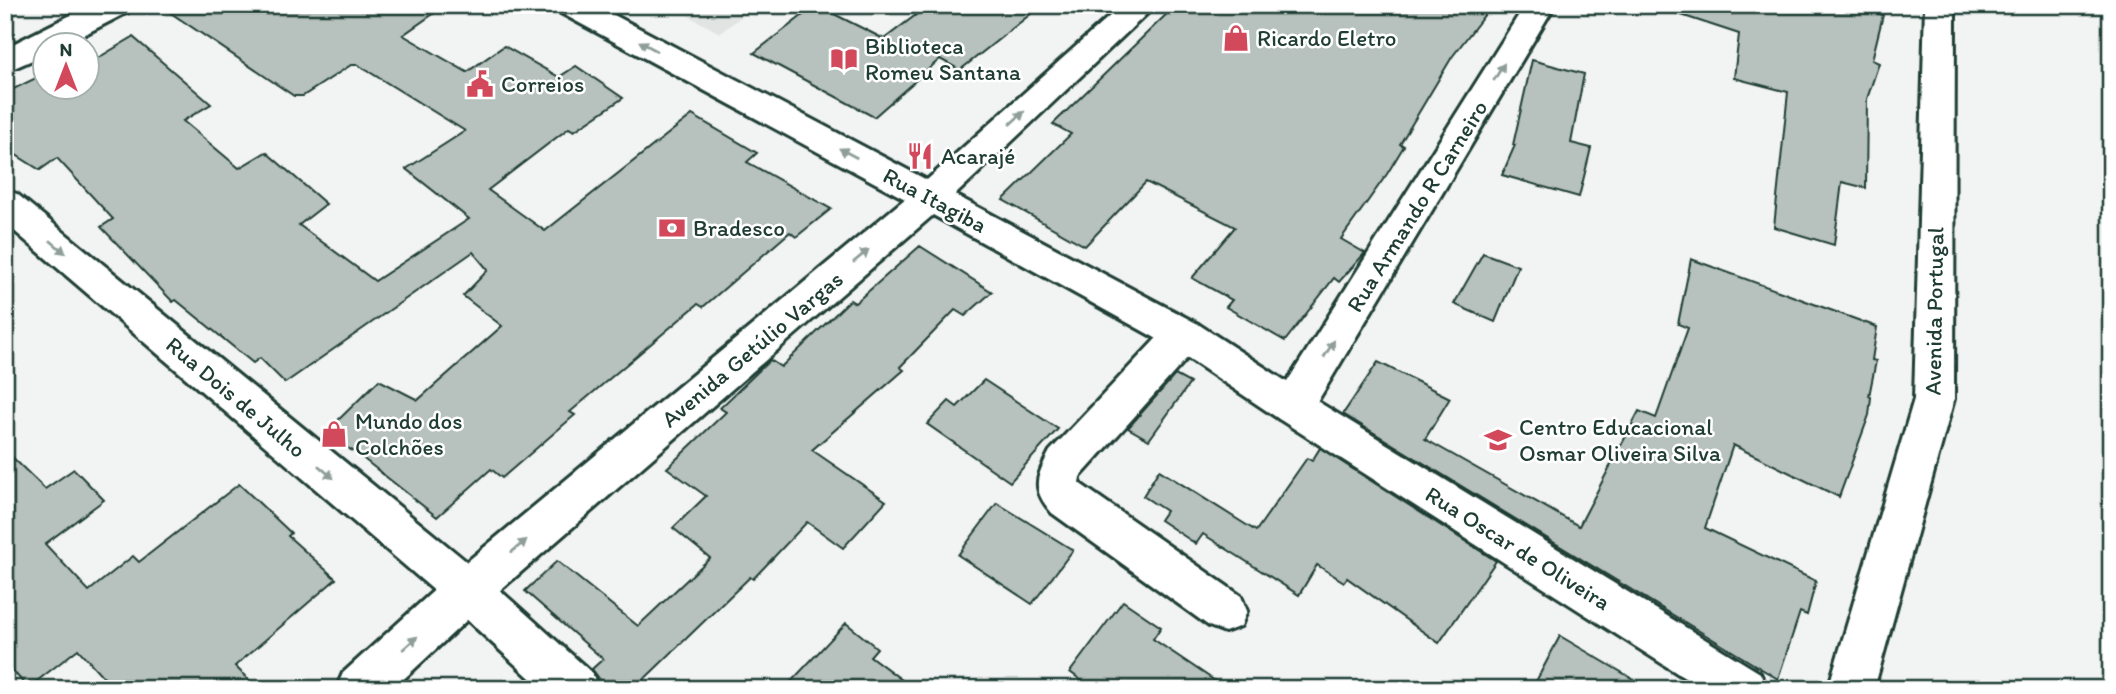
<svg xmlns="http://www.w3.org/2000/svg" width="2116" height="694" font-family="Itim,sans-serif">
<rect width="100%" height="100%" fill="#f2f3f3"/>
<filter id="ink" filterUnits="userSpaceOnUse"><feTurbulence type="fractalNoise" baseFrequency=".0143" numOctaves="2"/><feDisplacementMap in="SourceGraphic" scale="14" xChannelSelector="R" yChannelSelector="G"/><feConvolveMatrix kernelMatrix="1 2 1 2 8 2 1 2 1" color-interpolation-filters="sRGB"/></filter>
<g filter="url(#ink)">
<path fill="#e0e4e3" d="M 668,5 L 756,5 L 720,33 Z"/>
<g fill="#b7c1bd" stroke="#1f3d34" stroke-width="2">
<path d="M 159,5 L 446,5 L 403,35 L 467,72 L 504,46 L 559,77 L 576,66 L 623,98 L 574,131 L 569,128 L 488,190 L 545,231 L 692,115 L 757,153 L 747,162 L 831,209 L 796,237 L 790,232 L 703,307 L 698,304 L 570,412 L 575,415 L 502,478 L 491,469 L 437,517 L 355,452 L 323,435 L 379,380 L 418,400 L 502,326 L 463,296 L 488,270 L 473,252 L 285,383 L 260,358 L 253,363 L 176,300 L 173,302 L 101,227 L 113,219 L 57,158 L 40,170 L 5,148 L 5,93 L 46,73 L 46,88 L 88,88 L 88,64 L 133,37 L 211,104 L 183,121 L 239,168 L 266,152 L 326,204 L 299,225 L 375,281 L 469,219 L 406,169 L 465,131 L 358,65 L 351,65 L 303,96 L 294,96 Z"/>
<path d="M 816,5 L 884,39 L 929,5 L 1042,5 L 960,70 L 940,59 L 874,117 L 754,53 Z"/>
<path d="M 1176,5 L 1492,5 L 1452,57 L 1400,144 L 1404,146 L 1387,174 L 1341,239 L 1365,253 L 1339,282 L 1334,278 L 1285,341 L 1226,307 L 1232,300 L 1192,278 L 1235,227 L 1146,182 L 1085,246 L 1003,200 L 1071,134 L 1053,124 Z"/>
<path d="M 1673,5 L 1849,5 L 1883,15 L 1872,60 L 1879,63 L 1867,99 L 1866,188 L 1842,182 L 1834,245 L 1774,227 L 1788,92 L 1734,78 L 1739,34 L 1672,12 Z"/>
<path d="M 1532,60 L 1584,74 L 1571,143 L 1591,148 L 1579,197 L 1502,175 L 1515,145 L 1513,145 Z"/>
<path d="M 920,246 L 992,292 L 965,316 L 955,310 L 900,367 L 904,370 L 812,450 L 886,501 L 843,548 L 807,522 L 753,579 L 750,577 L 634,689 L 607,689 L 592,669 L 603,659 L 525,591 L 557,561 L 638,626 L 710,558 L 673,528 L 706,496 L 667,468 L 726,412 L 720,408 L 770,360 L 781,367 L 850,300 L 855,303 Z"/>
<path d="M 1483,253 L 1518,266 L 1495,322 L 1454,304 Z"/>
<path d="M 1691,259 L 1877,327 L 1872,360 L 1876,361 L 1869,396 L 1871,397 L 1869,415 L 1839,497 L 1733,445 L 1705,528 L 1816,581 L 1807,615 L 1800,612 L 1778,679 L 1343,414 L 1378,362 L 1450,398 L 1425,439 L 1579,526 L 1639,411 L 1656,418 L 1688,328 L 1678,324 Z"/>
<path d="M 1175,375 L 1190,383 L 1149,440 L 1128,428 Z"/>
<path d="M 984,380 L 1058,429 L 1010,482 L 927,424 L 949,401 L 957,407 Z"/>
<path d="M 1320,448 L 1496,561 L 1439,643 L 1347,578 L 1344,582 L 1317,565 L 1299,595 L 1203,534 L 1196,544 L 1160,520 L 1166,511 L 1143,496 L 1159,470 L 1256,531 L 1307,458 L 1312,461 Z"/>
<path d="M 5,450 L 45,489 L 74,469 L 104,500 L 45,544 L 89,591 L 133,556 L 139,562 L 239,484 L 291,533 L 288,536 L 336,579 L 235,666 L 258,689 L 114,689 L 78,649 L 28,688 L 5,662 Z"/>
<path d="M 997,503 L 1073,550 L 1032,604 L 958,555 Z"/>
<path d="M 1123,601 L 1161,627 L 1153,639 L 1227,689 L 1093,689 L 1070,672 Z"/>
<path d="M 846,623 L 877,648 L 870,656 L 914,689 L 784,689 Z"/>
<path d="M 1560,636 L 1650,689 L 1532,689 Z"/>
</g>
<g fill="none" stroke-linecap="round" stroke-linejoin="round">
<defs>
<g id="minor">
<path d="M 91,5 L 132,5 L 128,12 L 62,46 L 46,46 L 46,54 L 5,72 L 5,48 Z"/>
<path d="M 555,5 L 595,5 L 942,188 L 948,197 L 942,206 L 930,210 L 918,206 L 559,12 Z"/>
<path d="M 1925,5 L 1955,5 L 1954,399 L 1874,689 L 1828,689 L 1914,399 Z"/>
<path d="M 5,190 L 17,194 L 483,575 L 592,673 L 599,689 L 542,689 L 451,605 L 5,223 Z"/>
<path d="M 1184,319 L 1198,324 L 1203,335 L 1198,346 L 1080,477 L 1079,483 L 1241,596 L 1247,611 L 1241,626 L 1225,632 L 1209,626 L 1052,513 C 1031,489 1036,478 1050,451 L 1170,324 Z"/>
<path d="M 1293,390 L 1307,395 L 1760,673 L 1767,689 L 1702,689 L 1279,419 L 1273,407 L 1279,395 Z"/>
</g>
<path id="major" d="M 1122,5 L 1156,5 L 955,195 L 1198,324 L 1287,382 L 1525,5 L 1555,5 L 1307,419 L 1293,424 L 1279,419 L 1170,346 L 933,215 L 483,605 L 393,689 L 336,689 L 343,673 L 451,575 L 918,188 Z"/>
</defs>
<use href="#minor" stroke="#1f3d34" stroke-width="6"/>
<use href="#major" stroke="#1f3d34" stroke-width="6"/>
<use href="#minor" fill="#fff" fill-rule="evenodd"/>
<use href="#major" fill="#fff" fill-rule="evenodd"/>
</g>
<defs><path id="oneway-solid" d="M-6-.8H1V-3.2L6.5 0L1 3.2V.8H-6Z" transform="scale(1.75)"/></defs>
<g fill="#8f9e9a">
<use href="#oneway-solid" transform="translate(648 46) rotate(-152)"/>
<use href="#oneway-solid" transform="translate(1499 72) rotate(-58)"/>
<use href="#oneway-solid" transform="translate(1017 118) rotate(-42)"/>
<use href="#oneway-solid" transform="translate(848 153) rotate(-152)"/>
<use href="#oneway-solid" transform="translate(58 247) rotate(40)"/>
<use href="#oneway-solid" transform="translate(861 256) rotate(-40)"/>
<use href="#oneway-solid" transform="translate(1329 349) rotate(-58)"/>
<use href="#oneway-solid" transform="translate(326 472) rotate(40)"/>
<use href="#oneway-solid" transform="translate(519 546) rotate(-40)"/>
<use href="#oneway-solid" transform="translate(410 643) rotate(-42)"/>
</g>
</g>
<defs>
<symbol id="shop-bare" viewBox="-9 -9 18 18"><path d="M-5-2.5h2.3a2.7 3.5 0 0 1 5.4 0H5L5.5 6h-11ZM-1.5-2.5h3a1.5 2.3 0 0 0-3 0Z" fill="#d1495b" stroke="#fff" stroke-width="2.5" paint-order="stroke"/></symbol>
<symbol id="library-bare" viewBox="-9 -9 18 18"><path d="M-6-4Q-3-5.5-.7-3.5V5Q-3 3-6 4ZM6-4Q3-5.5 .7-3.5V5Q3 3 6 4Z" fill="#d1495b" stroke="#fff" stroke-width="2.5" paint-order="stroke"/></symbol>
<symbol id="civic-bare" viewBox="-9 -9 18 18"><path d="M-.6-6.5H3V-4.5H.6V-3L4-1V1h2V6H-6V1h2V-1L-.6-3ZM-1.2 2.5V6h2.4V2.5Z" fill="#d1495b" stroke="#fff" stroke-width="2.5" paint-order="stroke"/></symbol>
<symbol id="restaurant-bare" viewBox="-9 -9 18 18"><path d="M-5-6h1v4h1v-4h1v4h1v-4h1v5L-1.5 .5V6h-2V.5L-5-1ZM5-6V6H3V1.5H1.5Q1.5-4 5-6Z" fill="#d1495b" stroke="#fff" stroke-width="2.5" paint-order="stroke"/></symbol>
<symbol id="bank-bare" viewBox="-9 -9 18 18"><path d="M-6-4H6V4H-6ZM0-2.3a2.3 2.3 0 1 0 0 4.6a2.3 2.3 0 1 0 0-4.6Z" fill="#d1495b" stroke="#fff" stroke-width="2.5" paint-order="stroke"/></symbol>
<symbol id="school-bare" viewBox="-9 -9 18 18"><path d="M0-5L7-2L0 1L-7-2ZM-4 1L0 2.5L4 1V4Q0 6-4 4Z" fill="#d1495b" stroke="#fff" stroke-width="2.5" paint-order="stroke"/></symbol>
</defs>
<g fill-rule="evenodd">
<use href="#shop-bare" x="1217" y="19" width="38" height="38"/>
<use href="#library-bare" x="825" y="40" width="38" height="38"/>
<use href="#civic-bare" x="461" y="65" width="38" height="38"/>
<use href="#restaurant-bare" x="901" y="137" width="38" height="38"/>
<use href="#bank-bare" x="653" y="209" width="38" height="38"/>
<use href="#shop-bare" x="315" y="415" width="38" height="38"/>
<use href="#school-bare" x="1479" y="421" width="38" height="38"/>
</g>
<g text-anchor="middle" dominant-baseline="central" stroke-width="5" stroke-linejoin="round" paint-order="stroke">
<g font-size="23" fill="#1f3d34" stroke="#fff" text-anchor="start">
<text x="1257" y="38">Ricardo Eletro</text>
<text x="865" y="46">Biblioteca<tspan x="865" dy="26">Romeu Santana</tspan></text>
<text x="501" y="84">Correios</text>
<text x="941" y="156">Acarajé</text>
<text x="693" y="228">Bradesco</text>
<text x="355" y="421">Mundo dos<tspan x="355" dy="26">Colchões</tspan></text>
<text x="1519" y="427">Centro Educacional<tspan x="1519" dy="26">Osmar Oliveira Silva</tspan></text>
</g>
<g font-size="23" fill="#1f3d34" stroke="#fff">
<text transform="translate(935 200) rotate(28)">Rua Itagiba</text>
<text transform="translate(1417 206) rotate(-58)">Rua Armando R Carneiro</text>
<text transform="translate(1934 311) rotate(-89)">Avenida Portugal</text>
<text transform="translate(752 349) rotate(-40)">Avenida Getúlio Vargas</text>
<text transform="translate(236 397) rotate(40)">Rua Dois de Julho</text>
<text transform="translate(1518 548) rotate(32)">Rua Oscar de Oliveira</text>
</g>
</g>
<rect width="2116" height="694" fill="none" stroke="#fff" stroke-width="28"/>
<rect x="14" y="14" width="2088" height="666" fill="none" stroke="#1f3d34" stroke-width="2.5" filter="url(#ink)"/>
<g transform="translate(66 66)"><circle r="33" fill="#ffffff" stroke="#a5b1ae" stroke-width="2"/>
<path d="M0-5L12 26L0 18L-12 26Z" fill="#d1495b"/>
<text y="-10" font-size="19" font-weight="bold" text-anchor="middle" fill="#1f3d34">N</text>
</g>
</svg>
